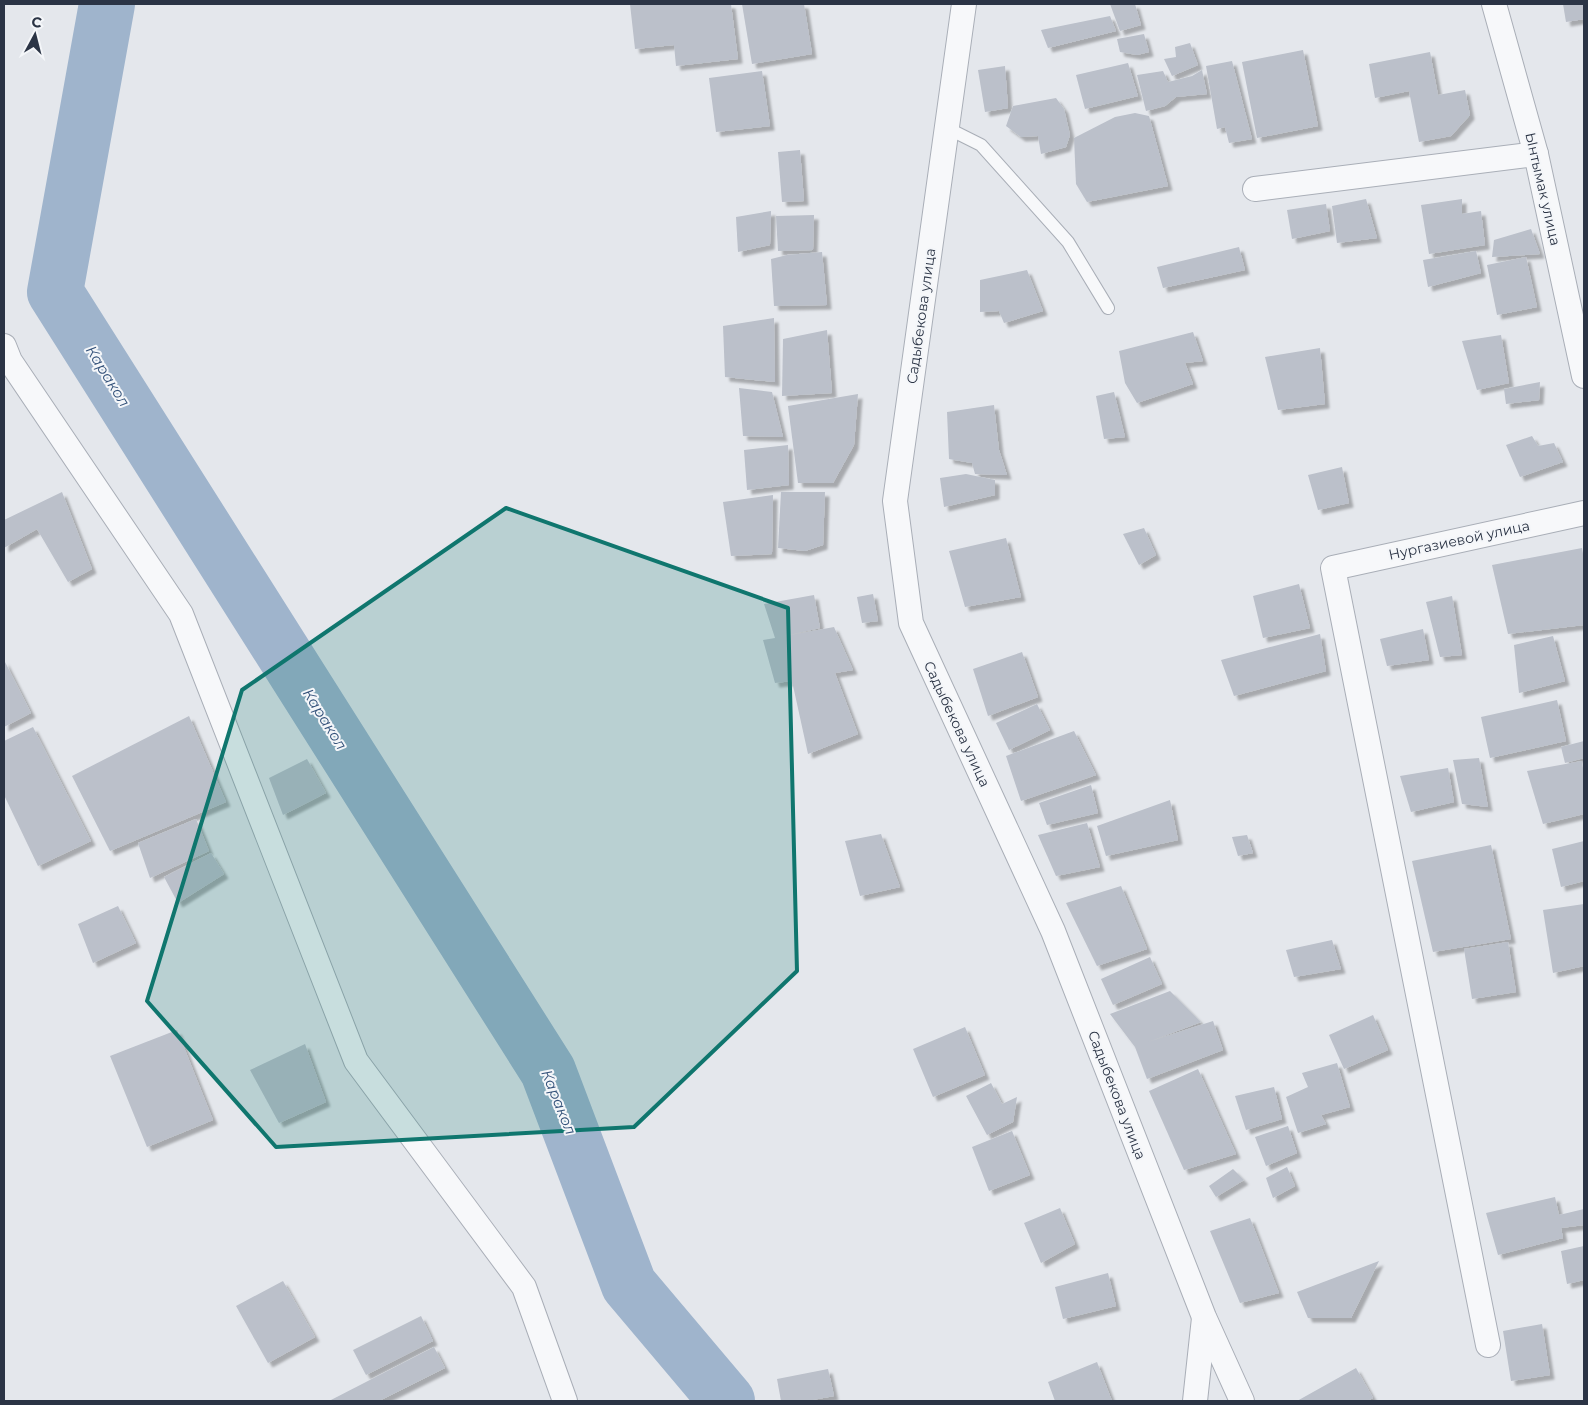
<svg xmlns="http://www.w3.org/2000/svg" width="1588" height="1405" font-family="Montserrat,sans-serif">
<defs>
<filter id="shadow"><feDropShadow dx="4.5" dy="4.5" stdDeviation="1" flood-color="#0004"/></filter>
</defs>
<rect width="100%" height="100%" fill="#e4e7ec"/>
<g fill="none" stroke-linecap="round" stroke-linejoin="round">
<path stroke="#9fb4cc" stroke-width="56" d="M 107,4 L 55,292 L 548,1071 L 629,1285 L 727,1401"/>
</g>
<g fill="#bbc0ca" filter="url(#shadow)">
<path d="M 630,4 L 731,4 L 738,59 L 676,66 L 674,45 L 635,49 Z"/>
<path d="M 742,4 L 804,4 L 812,54 L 752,64 Z"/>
<path d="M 1110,4 L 1135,4 L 1141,25 L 1120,31 Z"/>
<path d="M 1563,4 L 1584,4 L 1584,19 L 1566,22 Z"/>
<path d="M 1110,16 L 1116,31 L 1048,48 L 1041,30 Z"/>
<path d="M 1144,34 L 1149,52 L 1137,55 L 1120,52 L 1117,39 Z"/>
<path d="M 1190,43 L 1198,65 L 1172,76 L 1164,59 L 1176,57 L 1175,47 Z"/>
<path d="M 1303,50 L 1318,126 L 1257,138 L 1242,62 Z"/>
<path d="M 1430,52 L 1438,95 L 1465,90 L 1470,115 L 1451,136 L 1419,142 L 1409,91 L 1375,98 L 1369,64 Z"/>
<path d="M 1232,61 L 1252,139 L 1229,143 L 1225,127 L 1217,129 L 1206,66 Z"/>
<path d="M 1128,63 L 1138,96 L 1085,109 L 1076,75 Z"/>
<path d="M 1005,66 L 1008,108 L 985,112 L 978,70 Z"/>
<path d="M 1202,70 L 1207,94 L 1176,97 L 1165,106 L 1146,111 L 1137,75 L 1163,71 L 1168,82 L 1192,76 Z"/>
<path d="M 762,71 L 770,126 L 716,132 L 709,78 Z"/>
<path d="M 1056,98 L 1064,109 L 1070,135 L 1066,147 L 1041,154 L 1038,136 L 1021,137 L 1006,126 L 1013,106 Z"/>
<path d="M 1135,113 L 1149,116 L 1168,186 L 1087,202 L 1076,184 L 1074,138 L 1115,117 Z"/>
<path d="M 800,150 L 804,201 L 782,202 L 778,152 Z"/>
<path d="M 1366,199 L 1377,238 L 1337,243 L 1332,206 Z"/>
<path d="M 1462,199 L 1462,214 L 1481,211 L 1485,245 L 1429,254 L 1421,205 Z"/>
<path d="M 1326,204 L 1330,231 L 1292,239 L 1287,210 Z"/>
<path d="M 771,211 L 770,245 L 738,252 L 736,217 Z"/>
<path d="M 814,215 L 813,250 L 778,251 L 776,216 Z"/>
<path d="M 1531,229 L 1540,254 L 1492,257 L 1494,240 Z"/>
<path d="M 1239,247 L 1245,270 L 1163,288 L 1157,267 Z"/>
<path d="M 1476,251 L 1481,273 L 1428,287 L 1423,260 Z"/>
<path d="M 822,252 L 827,305 L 774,306 L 771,259 L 787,255 Z"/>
<path d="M 1526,257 L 1537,307 L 1497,315 L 1487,265 Z"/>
<path d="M 1027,270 L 1043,311 L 1004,323 L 999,311 L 980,312 L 980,280 Z"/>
<path d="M 774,318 L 775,382 L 725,377 L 723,326 Z"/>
<path d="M 827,330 L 832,393 L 782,396 L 783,339 Z"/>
<path d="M 1193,332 L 1203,361 L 1185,363 L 1193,384 L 1137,403 L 1125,383 L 1119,351 Z"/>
<path d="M 1501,335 L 1509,383 L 1477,390 L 1462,341 Z"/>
<path d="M 1320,348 L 1325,404 L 1278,410 L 1265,357 Z"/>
<path d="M 1540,382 L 1539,400 L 1506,404 L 1504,389 Z"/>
<path d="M 739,388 L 772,392 L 783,437 L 743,436 Z"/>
<path d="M 1114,392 L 1125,437 L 1104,439 L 1096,396 Z"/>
<path d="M 858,394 L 854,445 L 833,483 L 798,483 L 788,406 Z"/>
<path d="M 994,405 L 999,450 L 1007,475 L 975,474 L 972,463 L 949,459 L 947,412 Z"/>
<path d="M 1532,436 L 1538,446 L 1554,443 L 1563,462 L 1520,477 L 1506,445 Z"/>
<path d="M 788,445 L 789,485 L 747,490 L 744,450 Z"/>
<path d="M 1342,467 L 1349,503 L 1318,510 L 1308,475 Z"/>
<path d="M 966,474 L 995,480 L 995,495 L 944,507 L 940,478 Z"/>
<path d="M 62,492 L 92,569 L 68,582 L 37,529 L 4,548 L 4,520 Z"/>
<path d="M 781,492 L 825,492 L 823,545 L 805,551 L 778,548 Z"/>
<path d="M 773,495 L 772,554 L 731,556 L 723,502 Z"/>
<path d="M 1144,528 L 1156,555 L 1139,565 L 1123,534 Z"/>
<path d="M 1006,538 L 1021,597 L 965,607 L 949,551 Z"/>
<path d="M 1582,548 L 1584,560 L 1584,625 L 1508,634 L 1492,565 Z"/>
<path d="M 1299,584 L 1310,628 L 1263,638 L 1253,596 Z"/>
<path d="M 873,594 L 878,621 L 862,623 L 857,597 Z"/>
<path d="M 814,595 L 820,628 L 780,637 L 834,627 L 853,670 L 835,673 L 858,734 L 808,754 L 792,681 L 775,683 L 763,640 L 775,638 L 764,604 Z"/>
<path d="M 1452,596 L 1462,655 L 1440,657 L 1426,602 Z"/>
<path d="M 1423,629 L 1429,660 L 1387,666 L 1380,639 Z"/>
<path d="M 1320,634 L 1326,671 L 1234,696 L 1221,660 Z"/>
<path d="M 1553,636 L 1565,681 L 1519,693 L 1514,645 Z"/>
<path d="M 1022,652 L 1038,697 L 988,716 L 973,669 Z"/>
<path d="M 4,660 L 31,713 L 4,727 Z"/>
<path d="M 1557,700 L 1566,741 L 1490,758 L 1481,717 Z"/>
<path d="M 1037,704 L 1050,730 L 1009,750 L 996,723 Z"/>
<path d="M 189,716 L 226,802 L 110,851 L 72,776 Z"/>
<path d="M 33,727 L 91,841 L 38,866 L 4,795 L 4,741 Z"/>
<path d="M 1074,731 L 1096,775 L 1021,801 L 1006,756 Z"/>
<path d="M 1584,741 L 1584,758 L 1565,763 L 1561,747 Z"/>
<path d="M 1479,758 L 1488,807 L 1462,804 L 1453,760 Z"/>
<path d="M 307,759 L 326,793 L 283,815 L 269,778 Z"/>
<path d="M 1582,761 L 1584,778 L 1584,814 L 1543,824 L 1527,771 Z"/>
<path d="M 1448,768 L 1454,802 L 1411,812 L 1400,776 Z"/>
<path d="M 1091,785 L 1098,813 L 1047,825 L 1039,803 Z"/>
<path d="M 1170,800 L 1178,840 L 1106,856 L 1097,826 Z"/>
<path d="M 196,819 L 209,851 L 150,878 L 138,843 Z"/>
<path d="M 1087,823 L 1100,867 L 1056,876 L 1038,835 Z"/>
<path d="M 881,834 L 900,887 L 860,896 L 845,841 Z"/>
<path d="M 1247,835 L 1253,853 L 1238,856 L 1232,837 Z"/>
<path d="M 1584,841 L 1584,881 L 1561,887 L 1552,849 Z"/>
<path d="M 1491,845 L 1511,939 L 1433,952 L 1412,861 Z"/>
<path d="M 211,853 L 224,874 L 178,903 L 164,877 Z"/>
<path d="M 1121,886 L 1147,949 L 1097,966 L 1066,903 Z"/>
<path d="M 1584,904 L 1584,966 L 1553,973 L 1543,910 Z"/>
<path d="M 118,906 L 136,943 L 93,963 L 78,924 Z"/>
<path d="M 1332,940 L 1341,969 L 1294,977 L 1286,950 Z"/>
<path d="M 1508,942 L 1516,992 L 1472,999 L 1464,949 Z"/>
<path d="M 1150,957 L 1162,984 L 1113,1005 L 1101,979 Z"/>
<path d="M 1170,991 L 1201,1022 L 1148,1042 L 1213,1021 L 1223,1050 L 1147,1079 L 1135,1047 L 1110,1014 Z"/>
<path d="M 1373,1015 L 1388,1050 L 1344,1069 L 1329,1035 Z"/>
<path d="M 965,1027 L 985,1075 L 933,1097 L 913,1049 Z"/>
<path d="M 177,1030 L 213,1120 L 147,1147 L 110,1056 Z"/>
<path d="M 305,1044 L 326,1102 L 279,1123 L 250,1070 Z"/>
<path d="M 1337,1063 L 1350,1107 L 1321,1115 L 1326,1124 L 1298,1133 L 1286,1097 L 1308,1087 L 1302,1073 Z"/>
<path d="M 1198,1069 L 1236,1154 L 1184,1170 L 1149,1091 Z"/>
<path d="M 991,1083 L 1002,1104 L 1017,1097 L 1013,1122 L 987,1135 L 966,1096 Z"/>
<path d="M 1274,1087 L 1282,1119 L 1246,1130 L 1235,1096 Z"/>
<path d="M 1288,1126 L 1297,1153 L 1266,1166 L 1255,1137 Z"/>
<path d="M 1012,1131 L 1030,1175 L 989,1191 L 972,1147 Z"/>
<path d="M 1287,1167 L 1295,1186 L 1273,1198 L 1266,1178 Z"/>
<path d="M 1233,1169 L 1244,1180 L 1216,1197 L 1209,1186 Z"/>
<path d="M 1555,1197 L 1559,1215 L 1584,1209 L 1584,1225 L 1561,1228 L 1563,1238 L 1498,1255 L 1486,1213 Z"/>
<path d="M 1060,1208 L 1075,1244 L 1041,1263 L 1024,1223 Z"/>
<path d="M 1250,1218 L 1279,1293 L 1240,1303 L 1210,1231 Z"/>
<path d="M 1584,1246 L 1584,1280 L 1567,1284 L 1561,1251 Z"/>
<path d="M 1379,1261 L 1351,1318 L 1308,1318 L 1297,1292 Z"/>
<path d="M 1108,1273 L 1116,1306 L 1063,1319 L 1055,1287 Z"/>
<path d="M 283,1281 L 315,1337 L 268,1363 L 236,1306 Z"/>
<path d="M 421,1316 L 433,1341 L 366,1375 L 353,1350 Z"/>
<path d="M 1542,1324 L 1550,1375 L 1511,1381 L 1503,1331 Z"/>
<path d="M 434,1347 L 445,1368 L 379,1401 L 329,1401 Z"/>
<path d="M 1097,1362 L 1112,1401 L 1055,1401 L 1048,1382 Z"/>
<path d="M 1356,1368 L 1373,1398 L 1367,1401 L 1297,1401 Z"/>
<path d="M 828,1369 L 834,1396 L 807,1401 L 781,1401 L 777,1379 Z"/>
</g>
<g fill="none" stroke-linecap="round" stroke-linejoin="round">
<defs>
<path id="lane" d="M 947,128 L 981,145 L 1068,242 L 1108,308"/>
<g id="street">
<path d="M 964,4 L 895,501 L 911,623 L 1053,931 L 1204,1317 L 1242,1401"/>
<path d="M 1494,4 L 1536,154 L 1584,376"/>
<path d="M 1255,189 L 1536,154"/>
<path d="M 4,346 L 10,361 L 181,614 L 356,1061 L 524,1287 L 565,1401"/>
<path d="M 1488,1345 L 1333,568 L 1584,513"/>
<path d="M 1195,1401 L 1204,1318"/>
</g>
</defs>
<use href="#lane" stroke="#a9aeb7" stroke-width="14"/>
<use href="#street" stroke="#a9aeb7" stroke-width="26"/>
<use href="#lane" stroke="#f7f8fa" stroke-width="12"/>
<use href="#street" stroke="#f7f8fa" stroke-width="24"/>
</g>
<path fill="#0f766e" fill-opacity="0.2" stroke="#0f766e" stroke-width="4" stroke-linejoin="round" d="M 506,508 L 788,608 L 797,971 L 634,1127 L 276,1147 L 147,1001 L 242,690 Z"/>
<g text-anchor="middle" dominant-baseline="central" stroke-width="4" stroke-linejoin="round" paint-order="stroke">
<g font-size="14" fill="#2b3445" stroke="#f4f6f9">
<text transform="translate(1543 189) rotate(77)">Ынтымак улица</text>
<text transform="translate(921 316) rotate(-82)">Садыбекова улица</text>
<text transform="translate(1459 540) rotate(-12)">Нургазиевой улица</text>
<text transform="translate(957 724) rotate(65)">Садыбекова улица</text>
<text transform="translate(1117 1095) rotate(69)">Садыбекова улица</text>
</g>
<g font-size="15" font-style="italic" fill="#34527a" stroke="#f4f6f9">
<text transform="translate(108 376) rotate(58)">Каракол</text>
<text transform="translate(325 719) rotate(58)">Каракол</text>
<text transform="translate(559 1102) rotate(68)">Каракол</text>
</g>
</g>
<rect width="1588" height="1405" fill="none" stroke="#2b3445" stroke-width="10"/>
<g transform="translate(35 35) rotate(7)" stroke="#f4f6f9" stroke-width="4" paint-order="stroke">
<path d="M0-4L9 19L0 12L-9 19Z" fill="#2b3445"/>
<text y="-8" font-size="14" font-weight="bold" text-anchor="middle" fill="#2b3445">С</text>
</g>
</svg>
